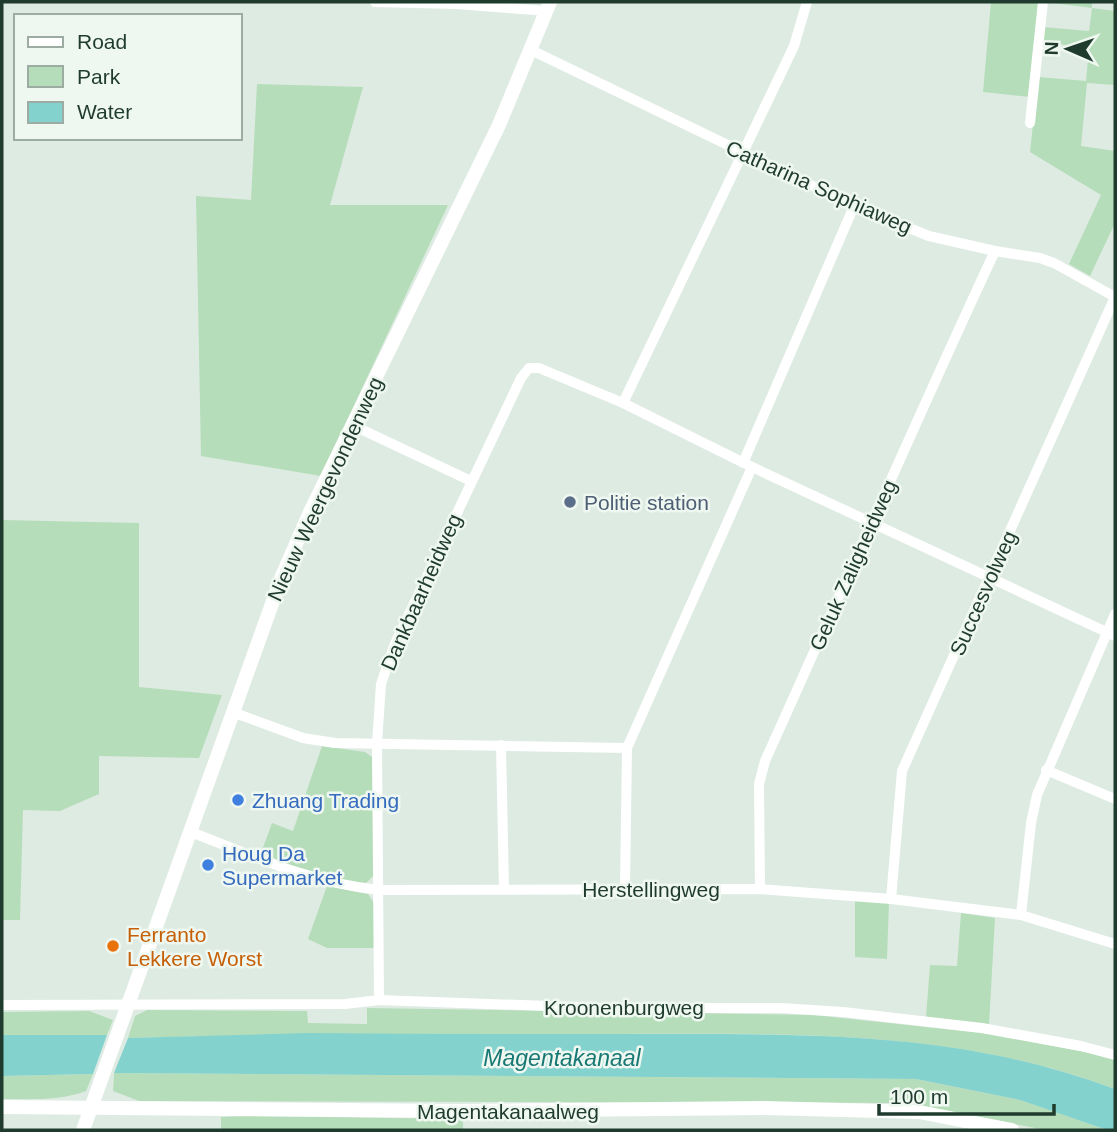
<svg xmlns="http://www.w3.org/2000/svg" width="1117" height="1132" font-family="Arial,sans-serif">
<rect width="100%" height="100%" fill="#deebe3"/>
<g fill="#b6ddb9">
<path d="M 991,2 L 1040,2 L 1030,97 L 983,92 Z"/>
<path d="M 1046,2 L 1092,2 L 1092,8 L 1115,11 L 1115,85 L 1087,83 L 1081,146 L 1115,151 L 1115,223 L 1090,276 L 1069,264 L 1101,195 L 1030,152 L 1038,77 L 1086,81 L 1089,49 L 1042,41 L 1043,27 L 1089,31 L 1092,8 Z"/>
<path d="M 257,84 L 363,87 L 330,205 L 448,205 L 321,476 L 201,456 L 196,196 L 251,200 Z"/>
<path d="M 2,520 L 139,523 L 139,687 L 222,695 L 199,758 L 99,756 L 99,794 L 60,811 L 23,810 L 20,920 L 2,920 Z"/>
<path d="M 322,746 L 365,752 L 372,757 L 375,874 L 366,883 C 329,883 295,867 261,853 L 272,823 L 293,831 Z"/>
<path d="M 327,886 L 368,894 L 374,903 L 376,948 L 327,948 L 308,939 Z"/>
<path d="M 855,899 L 889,902 L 887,959 L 855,957 Z"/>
<path d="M 961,913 L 995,918 L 989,1025 L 926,1017 L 930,965 L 957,966 Z"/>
<path d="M 367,1008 L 814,1015 L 991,1034 L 1095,1054 L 1115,1060 L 1115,1089 C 951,1027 776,1034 604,1034 C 445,1034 287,1034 128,1038 L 135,1016 L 147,1010 L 307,1011 L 308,1023 L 367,1024 Z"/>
<path d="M 89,1011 L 113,1020 L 107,1035 L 2,1035 L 2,1012 Z"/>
<path d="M 114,1073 L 916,1079 L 1020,1100 L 1107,1130 L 1045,1130 L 908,1103 L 139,1101 L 113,1091 Z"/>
<path d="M 93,1074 L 86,1091 C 59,1101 31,1099 2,1099 L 2,1076 Z"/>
<path d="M 221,1117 L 249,1116 L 463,1119 L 463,1130 L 221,1130 Z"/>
</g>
<g fill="#84d2ce">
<path d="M 308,1033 C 424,1034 539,1034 654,1034 C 813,1034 964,1032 1115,1089 L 1115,1130 L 1107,1130 L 1020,1100 L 916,1079 L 114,1073 L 128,1038 Z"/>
<path d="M 2,1035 L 107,1035 L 93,1074 L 2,1076 Z"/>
</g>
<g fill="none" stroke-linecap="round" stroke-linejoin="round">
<g stroke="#fff" stroke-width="10">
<path d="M 375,2 L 457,4 L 547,11"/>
<path d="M 531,50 L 854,206 L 929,236 L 995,251 L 1040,258 L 1054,263 L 1115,297"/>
<path d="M 1030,123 L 1043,2"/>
<path d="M 623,403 L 794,46 L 807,2"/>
<path d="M 352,425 L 471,481"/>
<path d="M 743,463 L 854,206"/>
<path d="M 235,713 L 303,738 L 335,743 L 627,748"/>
<path d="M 501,745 L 504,889"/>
<path d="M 1046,770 L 1115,799"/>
<path d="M 191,832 C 253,856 311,883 379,890 L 760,889 L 891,899 L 1021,915 L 1115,944"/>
<path d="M 625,889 L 627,748 L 752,467"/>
<path d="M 760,889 L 759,784 L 765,761 C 842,591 916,420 995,251"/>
<path d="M 891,899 L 902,771 L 1115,297"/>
<path d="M 1021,915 L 1031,823 L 1037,795 L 1115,614"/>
<path d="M 379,1000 L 377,743 L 381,684 L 394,646 L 521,378 L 529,368 L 539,368 L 623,403 L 752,467 L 1115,636"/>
<path d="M 2,1005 L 345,1004 L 379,1000 L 603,1008 L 781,1008 L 843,1012 L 982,1028 L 1081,1046 L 1115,1055"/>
</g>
<g stroke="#fff" stroke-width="14">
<path d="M 2,1107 L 461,1111 L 764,1108 L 919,1112 L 1012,1130"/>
<path d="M 83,1130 L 282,576 L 310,512 L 499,125 L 550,2"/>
</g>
</g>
<circle fill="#5c6f8a" stroke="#eff7f1" stroke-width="2.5" cx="570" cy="502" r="7"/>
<g fill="#3f7fe0" stroke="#eff7f1" stroke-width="2.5">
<circle cx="238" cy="800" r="7"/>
<circle cx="208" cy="865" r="7"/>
</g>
<circle fill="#e8710a" stroke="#eff7f1" stroke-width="2.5" cx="113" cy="946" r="7"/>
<g text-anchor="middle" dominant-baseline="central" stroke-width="5" stroke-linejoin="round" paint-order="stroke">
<g font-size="21" fill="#1f3b2e" stroke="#eff7f1">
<text transform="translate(819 187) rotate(24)">Catharina Sophiaweg</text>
<text transform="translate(325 489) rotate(-65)">Nieuw Weergevondenweg</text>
<text transform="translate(853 565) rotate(-66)">Geluk Zaligheidweg</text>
<text transform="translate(421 592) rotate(-66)">Dankbaarheidweg</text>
<text transform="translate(983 593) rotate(-66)">Succesvolweg</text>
<text x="651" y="889">Herstellingweg</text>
<text x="624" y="1007">Kroonenburgweg</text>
<text x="508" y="1111">Magentakanaalweg</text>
</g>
<g font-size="21" fill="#4e5e75" stroke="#eff7f1" text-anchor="start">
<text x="584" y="502">Politie station</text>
</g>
<g font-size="21" fill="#366cbe" stroke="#eff7f1" text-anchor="start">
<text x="252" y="800">Zhuang Trading</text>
<text x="222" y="853">Houg Da<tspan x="222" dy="24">Supermarket</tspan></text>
</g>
<g font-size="21" fill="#c56008" stroke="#eff7f1" text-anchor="start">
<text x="127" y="934">Ferranto<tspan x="127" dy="24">Lekkere Worst</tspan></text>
</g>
<g font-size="23" font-style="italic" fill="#187874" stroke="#eff7f1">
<text x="562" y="1058">Magentakanaal</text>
</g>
</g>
<rect width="1117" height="1132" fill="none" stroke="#1f3b2e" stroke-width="7"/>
<rect x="14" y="14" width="228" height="126" fill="#eff7f1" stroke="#9caca3" stroke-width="2"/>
<rect x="28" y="37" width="35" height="10" fill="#ffffff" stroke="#9caca3" stroke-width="2"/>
<text x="77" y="49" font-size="21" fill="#1f3b2e">Road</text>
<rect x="28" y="66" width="35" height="21" fill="#b6ddb9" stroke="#9caca3" stroke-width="2"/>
<text x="77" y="84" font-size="21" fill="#1f3b2e">Park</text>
<rect x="28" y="102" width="35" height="21" fill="#84d2ce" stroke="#9caca3" stroke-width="2"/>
<text x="77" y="119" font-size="21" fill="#1f3b2e">Water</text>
<g transform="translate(1068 49) rotate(272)" stroke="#eff7f1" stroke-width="5" paint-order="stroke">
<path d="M0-5L12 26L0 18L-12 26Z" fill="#1f3b2e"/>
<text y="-10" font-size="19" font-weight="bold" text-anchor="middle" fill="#1f3b2e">N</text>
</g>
<path d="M879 1104v10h175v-10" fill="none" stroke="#1f3b2e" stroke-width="3.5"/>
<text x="890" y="1104" font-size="21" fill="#1f3b2e" stroke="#eff7f1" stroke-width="5" paint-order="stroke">100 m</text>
</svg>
